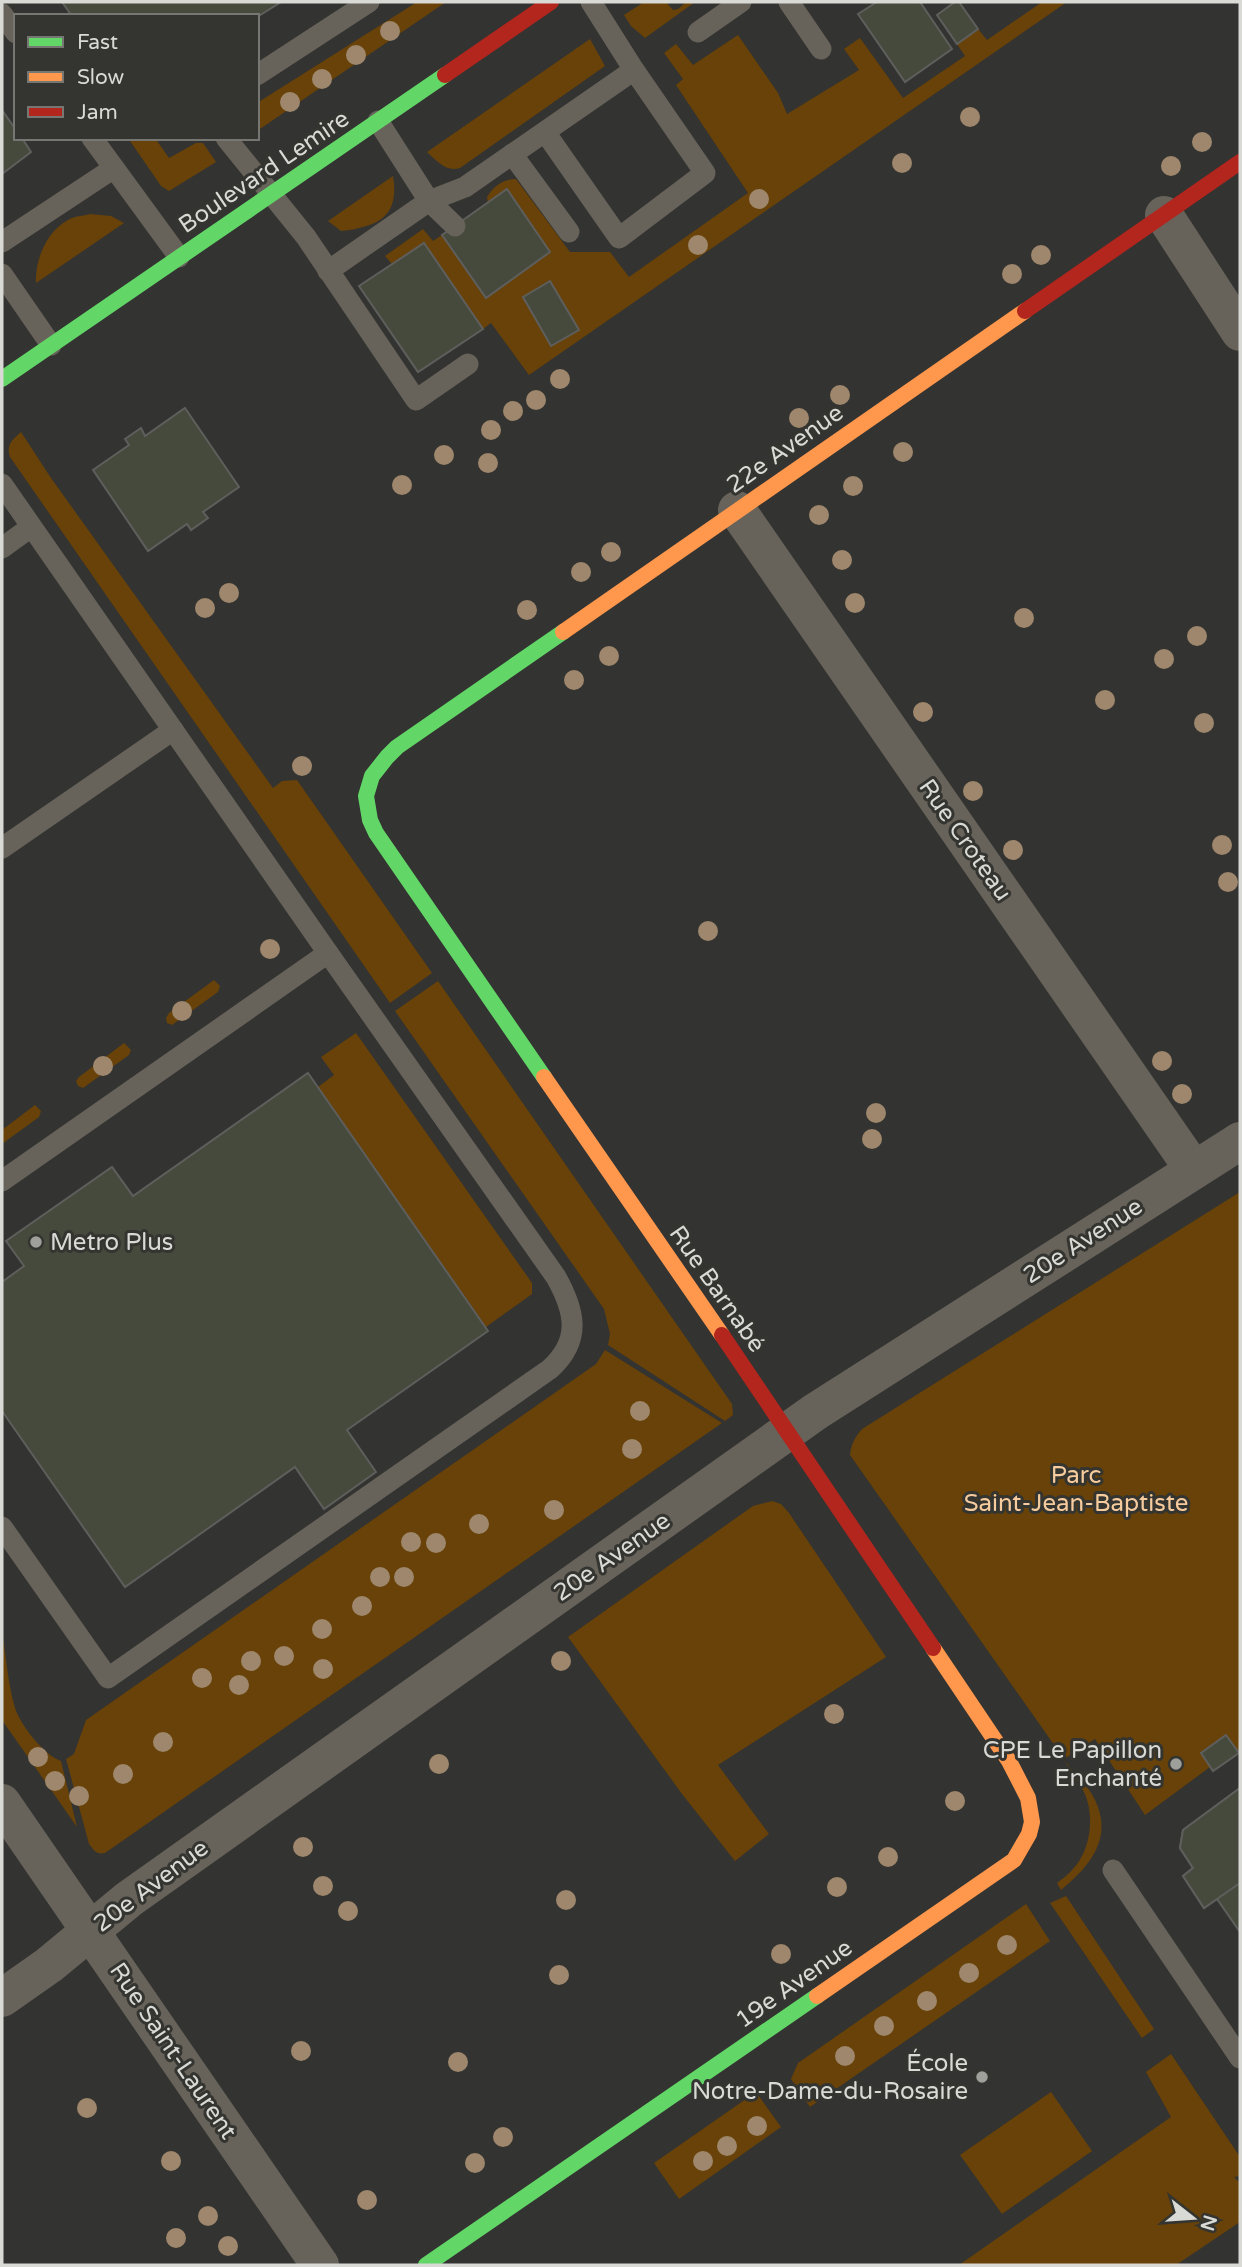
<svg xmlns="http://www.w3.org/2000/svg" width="1242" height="2267" font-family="'Varela Round',sans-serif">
<rect width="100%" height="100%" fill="#333331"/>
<g fill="#684208" fill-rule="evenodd">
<path d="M 417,2 L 446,2 L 257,131 L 257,103 Z"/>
<path d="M 644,2 L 666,2 L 673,10 L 678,9 L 686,2 L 695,2 L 645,38 L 631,26 L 624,15 Z"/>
<path d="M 1042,2 L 1067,2 L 529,375 L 491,323 L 483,329 L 424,243 L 392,264 L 385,256 L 423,229 L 433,241 L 442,235 L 486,298 L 550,252 L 507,190 L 488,203 L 487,197 C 494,186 503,179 516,179 L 570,252 L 610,252 L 629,277 L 748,193 L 676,85 L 683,79 L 664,53 L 676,44 L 693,65 L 738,35 L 778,93 L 787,114 L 859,70 L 844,49 L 860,38 L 903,98 L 965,56 L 957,44 L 978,29 L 987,40 ZM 550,281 L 579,330 L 551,346 L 523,297 Z"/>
<path d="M 590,39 L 605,66 L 460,168 C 446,172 438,162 427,152 Z"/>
<path d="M 128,138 L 155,138 L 169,158 L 196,143 L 203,143 L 216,162 L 169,191 L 161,186 Z"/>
<path d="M 393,176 C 400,216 378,227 341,231 L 328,221 Z"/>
<path d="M 90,214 L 111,216 L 124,223 L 36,283 C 35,260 46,232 68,220 C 74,216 83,216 90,214 Z"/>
<path d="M 21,432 L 51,478 L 273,788 L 282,781 L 297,780 L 432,973 L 390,1003 L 10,457 C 6,445 12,440 21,432 Z"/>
<path d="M 214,980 L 220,986 L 218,992 L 172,1025 L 167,1023 L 166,1018 L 169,1013 Z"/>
<path d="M 438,981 L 732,1404 L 733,1415 L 725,1421 L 608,1345 L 610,1334 L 604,1309 L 395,1011 Z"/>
<path d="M 356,1033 L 532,1283 L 532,1294 L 486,1327 L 318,1087 L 334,1075 L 321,1057 Z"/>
<path d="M 124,1043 L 131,1050 L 129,1055 L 83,1088 L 78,1086 L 76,1081 L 79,1077 Z"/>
<path d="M 35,1105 L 41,1111 L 39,1117 L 2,1144 L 2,1130 Z"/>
<path d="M 1240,1192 L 1240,1752 L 1239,1753 L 1226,1735 L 1201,1752 L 1210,1767 L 1145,1815 L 1095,1739 L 1064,1759 C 1072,1772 1087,1784 1094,1798 C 1114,1837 1091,1865 1061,1890 L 1057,1883 C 1062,1879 1069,1874 1073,1869 C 1091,1850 1095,1815 1084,1792 C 1078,1781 1070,1770 1064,1759 L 850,1455 C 851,1444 855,1437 862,1429 Z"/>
<path d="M 605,1350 L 722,1423 L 105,1853 C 96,1855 94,1850 89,1844 L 66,1759 L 74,1754 L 86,1720 L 596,1364 Z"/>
<path d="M 772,1501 L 781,1504 L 789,1513 L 886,1657 L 718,1765 L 769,1834 L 735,1861 L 682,1794 L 568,1637 L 753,1506 Z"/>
<path d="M 2,1631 C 6,1656 8,1684 15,1708 C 21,1726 44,1755 61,1761 L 77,1827 L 2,1720 Z"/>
<path d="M 1066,1896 L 1154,2029 L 1142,2038 L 1050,1903 Z"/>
<path d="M 1026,1904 L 1050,1941 L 810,2107 L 791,2079 L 798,2063 Z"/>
<path d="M 1171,2054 L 1240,2157 L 1240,2176 L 1234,2177 L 1240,2183 L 1240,2222 L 1176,2265 L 959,2265 L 1171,2117 L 1146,2072 Z"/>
<path d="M 756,2092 L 781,2127 L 679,2199 L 654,2163 Z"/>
<path d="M 1051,2092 L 1092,2151 L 1002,2214 L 960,2155 Z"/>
</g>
<g fill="#464a3c" stroke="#5e5e5c" stroke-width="2">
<path d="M 62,2 L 281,2 L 257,17 L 72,16 Z"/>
<path d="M 877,2 L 920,2 L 952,49 L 905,82 L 858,14 Z"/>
<path d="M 955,2 L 959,2 L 978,29 L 957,44 L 937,15 Z"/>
<path d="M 2,110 L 16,130 L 16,138 L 22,138 L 31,152 L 2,174 Z"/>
<path d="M 507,189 L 550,252 L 486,298 L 442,235 Z"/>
<path d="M 424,243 L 483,329 L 418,372 L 359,286 Z"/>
<path d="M 550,281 L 579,330 L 551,346 L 523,297 Z"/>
<path d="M 185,408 L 239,487 L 203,512 L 208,518 L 191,530 L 187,524 L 148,551 L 93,470 L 129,445 L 125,439 L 141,428 L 145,436 Z"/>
<path d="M 308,1073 L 488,1331 L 347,1430 L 376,1472 L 324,1509 L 295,1467 L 125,1587 L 2,1411 L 2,1282 L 24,1266 L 6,1241 L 112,1167 L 133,1196 Z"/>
<path d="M 1226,1735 L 1239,1753 L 1213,1771 L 1201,1753 Z"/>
<path d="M 1240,1788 L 1240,1932 L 1217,1899 L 1204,1908 L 1183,1876 L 1193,1868 L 1180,1848 L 1183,1830 Z"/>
<path d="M 1240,1788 L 1240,1883 L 1204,1908 L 1183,1876 L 1193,1868 L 1180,1848 L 1183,1830 Z"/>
</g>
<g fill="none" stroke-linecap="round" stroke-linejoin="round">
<g stroke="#67635a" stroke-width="21">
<path d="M 789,2 L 821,49"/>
<path d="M 2,14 L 16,33"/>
<path d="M 698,32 L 741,2"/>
<path d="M 257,75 L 369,2"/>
<path d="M 545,132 L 619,238 L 705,173 L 634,70"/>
<path d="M 92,138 L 114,168"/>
<path d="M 226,138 L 306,237 L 416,400 L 468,364"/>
<path d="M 512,154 L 569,232"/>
<path d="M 455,226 L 429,201 L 465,187 L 634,70 L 591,2"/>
<path d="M 2,242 L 114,168 L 179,257"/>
<path d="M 328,271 L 429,201 L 378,121"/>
<path d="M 2,274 L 51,345"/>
<path d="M 2,484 L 328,953 L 2,1181"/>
<path d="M 2,548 L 31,527"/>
<path d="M 2,848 L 173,730"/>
<path d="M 2,1527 L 108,1678 L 550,1369 C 582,1340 575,1311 556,1277 L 328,953"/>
<path d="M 1113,1870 L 1240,2058"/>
</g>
<g stroke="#67635a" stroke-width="38">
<path d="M 1164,215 L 1240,332"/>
<path d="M 737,510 L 1194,1170"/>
<path d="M 2,1803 L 320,2265"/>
<path d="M 2,1998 L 49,1965 L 129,1899 L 815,1412 L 1240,1141"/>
</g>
<g stroke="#63d668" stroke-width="16">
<path d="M 2,379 L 445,75"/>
<path d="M 544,1077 L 376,833 L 370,820 L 366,796 L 372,776 L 387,757 L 397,747 L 563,632"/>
<path d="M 426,2265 L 817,1996"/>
</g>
<g stroke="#ff974d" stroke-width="16">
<path d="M 563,632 L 1025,311"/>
<path d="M 544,1077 L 722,1335"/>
<path d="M 817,1996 L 1014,1860 L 1029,1834 L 1032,1822 L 1028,1798 L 1009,1761 L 933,1648"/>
</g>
<g stroke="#b3261e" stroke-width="16">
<path d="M 445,75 L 551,2"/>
<path d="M 1025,311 L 1240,162"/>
<path d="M 722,1335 L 933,1648"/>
</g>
</g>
<g fill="#9e876c">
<circle cx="390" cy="31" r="10"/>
<circle cx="356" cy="55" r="10"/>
<circle cx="322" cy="79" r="10"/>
<circle cx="290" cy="102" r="10"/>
<circle cx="970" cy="117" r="10"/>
<circle cx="1202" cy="142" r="10"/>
<circle cx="902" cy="163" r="10"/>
<circle cx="1171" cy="166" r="10"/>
<circle cx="759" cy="199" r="10"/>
<circle cx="698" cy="245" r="10"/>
<circle cx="1041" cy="255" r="10"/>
<circle cx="1012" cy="274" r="10"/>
<circle cx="560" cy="379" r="10"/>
<circle cx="840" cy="395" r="10"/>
<circle cx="536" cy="400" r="10"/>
<circle cx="513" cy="411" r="10"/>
<circle cx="799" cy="418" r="10"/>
<circle cx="491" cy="430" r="10"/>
<circle cx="903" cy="452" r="10"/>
<circle cx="444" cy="455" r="10"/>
<circle cx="488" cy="463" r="10"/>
<circle cx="402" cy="485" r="10"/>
<circle cx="853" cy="486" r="10"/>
<circle cx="819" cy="515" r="10"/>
<circle cx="611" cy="552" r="10"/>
<circle cx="842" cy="560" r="10"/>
<circle cx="581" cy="572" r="10"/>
<circle cx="229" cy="593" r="10"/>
<circle cx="855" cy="603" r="10"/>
<circle cx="205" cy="608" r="10"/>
<circle cx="527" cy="610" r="10"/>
<circle cx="1024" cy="618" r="10"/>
<circle cx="1197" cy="636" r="10"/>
<circle cx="609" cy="656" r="10"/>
<circle cx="1164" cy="659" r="10"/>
<circle cx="574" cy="680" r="10"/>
<circle cx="1105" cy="700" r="10"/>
<circle cx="923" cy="712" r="10"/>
<circle cx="1204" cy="723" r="10"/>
<circle cx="302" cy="766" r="10"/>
<circle cx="973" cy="791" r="10"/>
<circle cx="1222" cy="845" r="10"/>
<circle cx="1013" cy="850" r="10"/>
<circle cx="1228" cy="882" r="10"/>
<circle cx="708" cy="931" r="10"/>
<circle cx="270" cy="949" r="10"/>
<circle cx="182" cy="1011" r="10"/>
<circle cx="1162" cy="1061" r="10"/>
<circle cx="103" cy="1066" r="10"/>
<circle cx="1182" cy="1094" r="10"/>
<circle cx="876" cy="1113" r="10"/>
<circle cx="872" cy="1139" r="10"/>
<circle cx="640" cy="1411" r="10"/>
<circle cx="632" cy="1449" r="10"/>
<circle cx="554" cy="1510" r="10"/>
<circle cx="479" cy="1524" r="10"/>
<circle cx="411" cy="1542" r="10"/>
<circle cx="436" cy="1543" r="10"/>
<circle cx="380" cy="1577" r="10"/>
<circle cx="404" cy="1577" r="10"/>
<circle cx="362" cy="1606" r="10"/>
<circle cx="322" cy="1629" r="10"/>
<circle cx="284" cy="1656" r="10"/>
<circle cx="251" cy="1661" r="10"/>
<circle cx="561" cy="1661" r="10"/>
<circle cx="323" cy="1669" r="10"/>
<circle cx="202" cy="1678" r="10"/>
<circle cx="239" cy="1685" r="10"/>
<circle cx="834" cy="1714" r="10"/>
<circle cx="163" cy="1742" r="10"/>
<circle cx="38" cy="1757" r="10"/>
<circle cx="439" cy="1764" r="10"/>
<circle cx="123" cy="1774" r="10"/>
<circle cx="55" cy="1781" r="10"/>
<circle cx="79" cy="1796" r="10"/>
<circle cx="955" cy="1801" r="10"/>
<circle cx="303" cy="1847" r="10"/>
<circle cx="888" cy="1857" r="10"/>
<circle cx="323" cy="1886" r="10"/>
<circle cx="837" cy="1887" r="10"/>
<circle cx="566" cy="1900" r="10"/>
<circle cx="348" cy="1911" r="10"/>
<circle cx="1007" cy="1945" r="10"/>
<circle cx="781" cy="1954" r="10"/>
<circle cx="969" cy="1973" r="10"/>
<circle cx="559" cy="1975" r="10"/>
<circle cx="927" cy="2001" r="10"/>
<circle cx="884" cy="2026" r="10"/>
<circle cx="301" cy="2051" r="10"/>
<circle cx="845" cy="2056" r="10"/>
<circle cx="458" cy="2062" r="10"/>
<circle cx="87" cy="2108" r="10"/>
<circle cx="757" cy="2126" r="10"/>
<circle cx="503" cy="2137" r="10"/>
<circle cx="727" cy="2146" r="10"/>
<circle cx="171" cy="2161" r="10"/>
<circle cx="703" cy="2161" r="10"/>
<circle cx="475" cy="2163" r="10"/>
<circle cx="367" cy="2200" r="10"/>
<circle cx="208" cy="2216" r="10"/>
<circle cx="176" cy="2238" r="10"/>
<circle cx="228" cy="2246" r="10"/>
</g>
<g fill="#9f9f9c" stroke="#343430" stroke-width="2.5">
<circle cx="36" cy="1242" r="7"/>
<circle cx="1176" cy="1764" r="7"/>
<circle cx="982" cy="2077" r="7"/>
</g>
<g text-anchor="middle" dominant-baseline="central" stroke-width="6" stroke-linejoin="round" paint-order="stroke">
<g font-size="24" fill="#d9d9d6" stroke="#343430">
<text transform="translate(264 172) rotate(-34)">Boulevard Lemire</text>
<text transform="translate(785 449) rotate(-35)">22e Avenue</text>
<text transform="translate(965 840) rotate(55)">Rue Croteau</text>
<text transform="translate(1083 1241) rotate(-33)">20e Avenue</text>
<text transform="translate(717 1289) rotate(55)">Rue Barnabé</text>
<text transform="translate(612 1557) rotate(-35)">20e Avenue</text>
<text transform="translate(151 1886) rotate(-37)">20e Avenue</text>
<text transform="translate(794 1984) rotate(-35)">19e Avenue</text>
<text transform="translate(173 2051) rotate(56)">Rue Saint-Laurent</text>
</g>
<g font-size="24" fill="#d9d9d6" stroke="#343430" text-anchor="end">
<text x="50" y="1242" text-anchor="start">Metro Plus</text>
<text x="1162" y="1750">CPE Le Papillon<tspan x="1162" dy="28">Enchanté</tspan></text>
<text x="968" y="2063">École<tspan x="968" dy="28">Notre-Dame-du-Rosaire</tspan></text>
</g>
<g font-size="24" fill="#f6cb9d" stroke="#343430">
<text x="1076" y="1475">Parc<tspan x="1076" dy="28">Saint-Jean-Baptiste</tspan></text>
</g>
</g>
<rect width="1242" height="2267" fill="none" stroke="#d9d9d6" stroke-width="7"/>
<rect x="14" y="14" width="245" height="126" fill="#343430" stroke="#767672" stroke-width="2"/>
<rect x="28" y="37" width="35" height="10" fill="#63d668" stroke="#767672" stroke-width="2"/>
<text x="77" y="49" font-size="21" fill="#d9d9d6">Fast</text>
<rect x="28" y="72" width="35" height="10" fill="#ff974d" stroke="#767672" stroke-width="2"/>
<text x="77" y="84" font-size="21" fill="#d9d9d6">Slow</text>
<rect x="28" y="107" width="35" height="10" fill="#b3261e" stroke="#767672" stroke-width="2"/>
<text x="77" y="119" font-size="21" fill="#d9d9d6">Jam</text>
<g transform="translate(1193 2218) rotate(107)" stroke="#343430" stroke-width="5" paint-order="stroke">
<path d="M0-5L12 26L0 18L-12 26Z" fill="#d9d9d6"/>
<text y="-10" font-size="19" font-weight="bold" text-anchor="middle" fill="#d9d9d6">N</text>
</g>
</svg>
